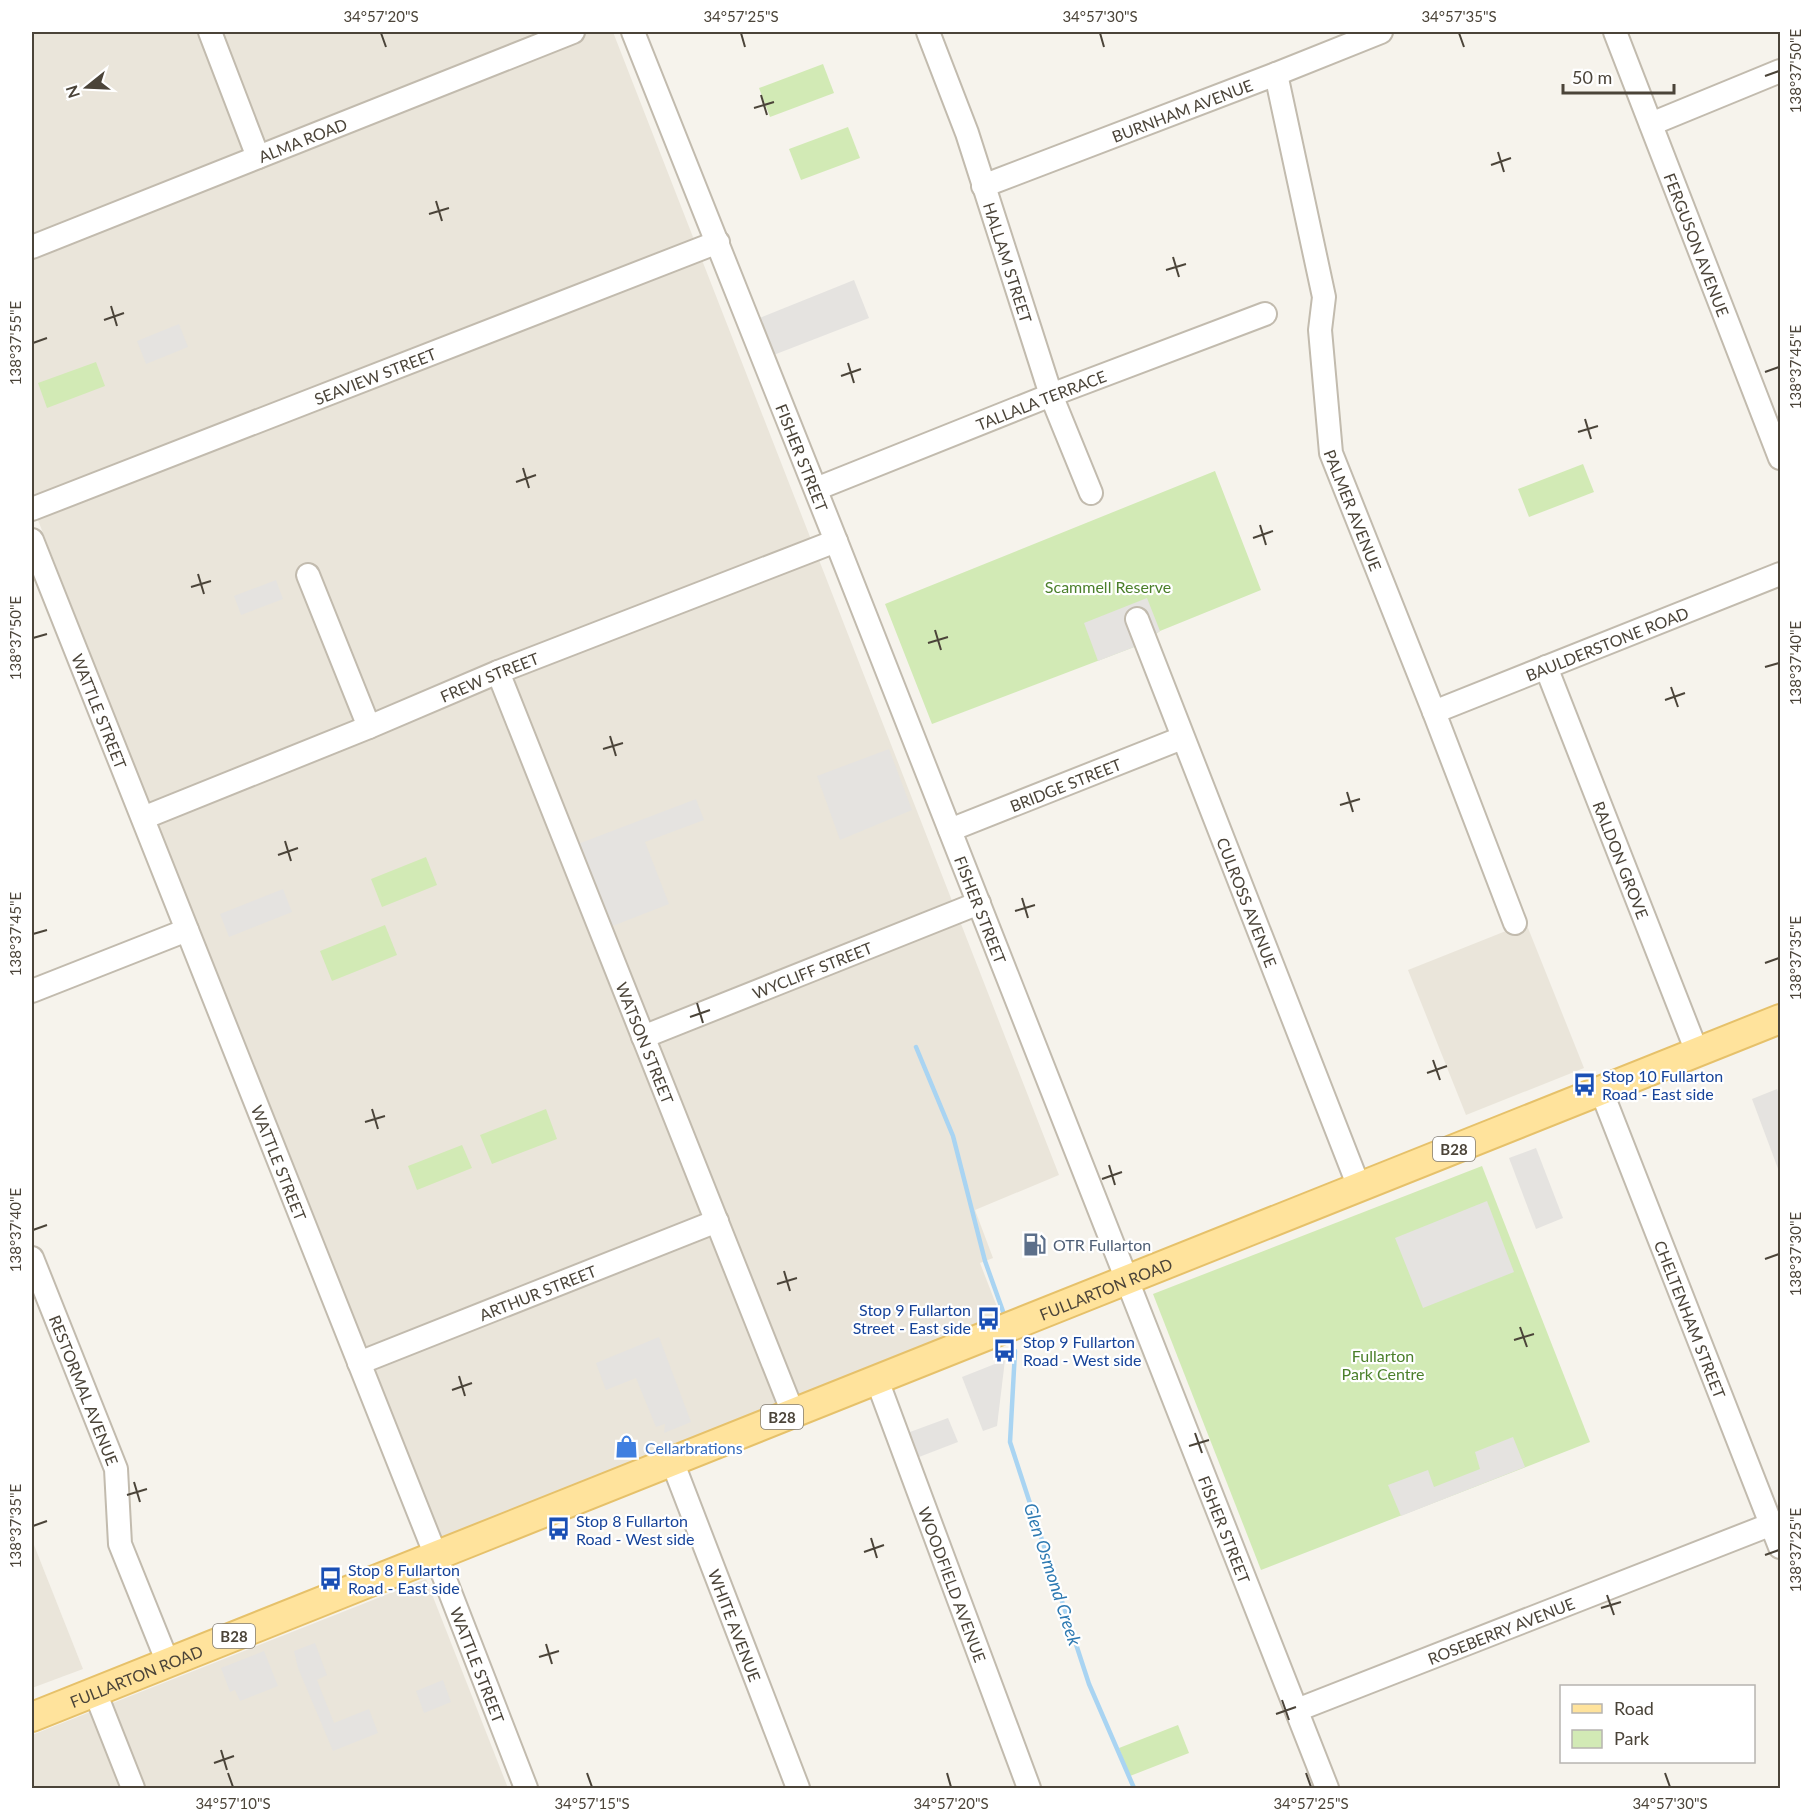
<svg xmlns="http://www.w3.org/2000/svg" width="1812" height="1820" font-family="Lato,sans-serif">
<rect width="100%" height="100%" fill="#f6f3ec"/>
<g fill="#eae5da">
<path d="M 32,32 L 613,32 L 1059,1175 L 975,1210 L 993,1258 L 980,1263 L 1001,1317 L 439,1539 L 32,505 Z"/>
<path d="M 1526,923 L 1584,1068 L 1466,1115 L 1408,970 Z"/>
<path d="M 32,1540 L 83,1669 L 32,1688 Z"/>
<path d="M 426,1579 L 508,1788 L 32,1788 L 32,1735 Z"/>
</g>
<g fill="#d2eab5">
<path d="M 823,64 L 834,93 L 770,117 L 759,88 Z"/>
<path d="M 848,127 L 860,158 L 801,180 L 789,149 Z"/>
<path d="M 96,362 L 105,386 L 47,408 L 38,383 Z"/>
<path d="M 1583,464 L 1594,492 L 1529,517 L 1518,489 Z"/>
<path d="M 1215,471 L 1261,590 L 1160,631 L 1142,644 L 932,724 L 885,604 Z"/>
<path d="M 426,857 L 437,885 L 382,907 L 371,879 Z"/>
<path d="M 385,925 L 397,955 L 332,981 L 320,951 Z"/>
<path d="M 546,1109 L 557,1139 L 492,1164 L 480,1135 Z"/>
<path d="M 462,1145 L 472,1168 L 417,1190 L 408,1166 Z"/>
<path d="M 1482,1166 L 1590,1442 L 1261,1570 L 1153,1294 Z"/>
<path d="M 1178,1725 L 1189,1753 L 1130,1776 L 1119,1748 Z"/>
</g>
<g fill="#e5e3e0">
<path d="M 854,280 L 869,318 L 771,356 L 757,319 Z"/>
<path d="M 179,324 L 188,347 L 146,364 L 137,341 Z"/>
<path d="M 276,580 L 283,599 L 241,615 L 234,596 Z"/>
<path d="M 1147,598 L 1160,631 L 1142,644 L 1098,661 L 1084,623 Z"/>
<path d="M 889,749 L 912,810 L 840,840 L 817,776 Z"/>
<path d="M 696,799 L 704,820 L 645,842 L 669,904 L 610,927 L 578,844 Z"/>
<path d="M 283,889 L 292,912 L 229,937 L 220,914 Z"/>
<path d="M 1777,1089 L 1780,1097 L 1780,1174 L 1752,1099 Z"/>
<path d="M 1536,1148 L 1563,1218 L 1536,1229 L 1509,1158 Z"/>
<path d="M 1487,1201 L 1514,1272 L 1423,1308 L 1395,1238 Z"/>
<path d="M 659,1337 L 691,1422 L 664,1433 L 665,1424 L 656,1427 L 636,1378 L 606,1390 L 596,1363 Z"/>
<path d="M 1005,1360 L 997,1426 L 983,1431 L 962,1377 Z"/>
<path d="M 948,1418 L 958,1442 L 919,1457 L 910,1432 Z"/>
<path d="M 1513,1437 L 1525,1467 L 1401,1516 L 1388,1485 L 1428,1470 L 1434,1487 L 1480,1469 L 1475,1452 Z"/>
<path d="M 315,1643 L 327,1675 L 317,1680 L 334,1723 L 369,1709 L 378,1733 L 333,1751 L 298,1668 L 294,1651 Z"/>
<path d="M 264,1651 L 278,1686 L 240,1701 L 235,1690 L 230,1692 L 221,1668 Z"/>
<path d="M 443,1680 L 451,1702 L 424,1713 L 416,1691 Z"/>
</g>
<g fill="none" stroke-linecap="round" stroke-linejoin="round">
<g stroke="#a9d4f2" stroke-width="4.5">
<path d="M 916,1047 L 953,1136 L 985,1261 L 1005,1317"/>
<path d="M 1015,1351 L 1010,1442 L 1089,1684 L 1134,1788"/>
</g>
<defs>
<g id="minor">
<path d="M 210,32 L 258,157"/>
<path id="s1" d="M 633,32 L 836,541 L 1327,1788"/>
<path id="s2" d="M 928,32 L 967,133 L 1051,395 L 1091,493"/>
<path id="s3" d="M 1615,32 L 1780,458"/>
<path id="s4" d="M 1276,74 L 1324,297 L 1320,330 L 1331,453 L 1434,712 L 1515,923"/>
<path d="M 1651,124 L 1780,71"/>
<path id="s5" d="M 983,186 L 1276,74 L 1381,32"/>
<path id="s6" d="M 32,247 L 573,32"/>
<path id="s7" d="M 816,489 L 1051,395 L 1265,314"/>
<path id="s8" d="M 32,509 L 718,242"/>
<path id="s9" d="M 32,540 L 436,1556 L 526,1788"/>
<path d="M 308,575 L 369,727"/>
<path id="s10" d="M 1137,619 L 1359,1187"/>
<path id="s11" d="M 1546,667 L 1697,1052"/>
<path id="s12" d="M 498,672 L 793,1413"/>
<path id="s13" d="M 1434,712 L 1780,574"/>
<path id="s14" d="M 143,818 L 369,727 L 498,672 L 836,541"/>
<path id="s15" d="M 950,830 L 1182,738"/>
<path d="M 32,991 L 187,930"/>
<path id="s16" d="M 643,1037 L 979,903"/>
<path id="s17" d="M 1601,1090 L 1780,1547"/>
<path id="s18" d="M 32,1258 L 116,1469 L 120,1544 L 168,1663"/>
<path id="s19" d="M 359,1363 L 717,1221"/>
<path id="s20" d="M 877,1380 L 1029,1788"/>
<path id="s21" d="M 672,1461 L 798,1788"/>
<path d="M 95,1692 L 133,1788"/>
<path id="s22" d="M 1297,1710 L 1772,1524"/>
</g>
<g id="major">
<path id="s23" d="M 32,1717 L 1780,1019"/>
</g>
</defs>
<use href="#minor" stroke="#c2bbae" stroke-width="26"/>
<use href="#major" stroke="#e6c16a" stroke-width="32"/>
<use href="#minor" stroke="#fff" stroke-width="22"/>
<use href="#major" stroke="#ffe39c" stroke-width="28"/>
</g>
<path fill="none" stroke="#4b4439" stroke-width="2" d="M 381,33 L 386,47M 741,33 L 745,47M 1100,33 L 1104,47M 1459,33 L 1464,47M 1765,76 L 1779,71M 761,95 L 767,115M 754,108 L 774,102M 1498,152 L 1504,172M 1491,165 L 1511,158M 436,201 L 442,221M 429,214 L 449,208M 1173,257 L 1179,277M 1166,270 L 1186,264M 111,306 L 117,326M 104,320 L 124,313M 33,343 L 47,338M 848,363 L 854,383M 1765,372 L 1779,367M 841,376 L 861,369M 1585,419 L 1591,439M 1578,432 L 1598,426M 523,468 L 529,488M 516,482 L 536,475M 1260,525 L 1266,545M 1253,538 L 1273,531M 198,574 L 204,594M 191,587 L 211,581M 935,630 L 941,650M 33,638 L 47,634M 928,643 L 948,637M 1765,667 L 1779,663M 1671,687 L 1678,707M 1665,700 L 1685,693M 610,736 L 616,756M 603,749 L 623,743M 1347,792 L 1353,812M 1340,805 L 1360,799M 285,841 L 291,861M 278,855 L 298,848M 1022,898 L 1028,918M 1015,911 L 1035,905M 33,934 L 47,930M 1765,963 L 1779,958M 697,1003 L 703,1023M 690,1017 L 710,1010M 1433,1060 L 1440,1080M 1427,1073 L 1447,1066M 372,1109 L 378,1129M 365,1122 L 385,1116M 1109,1165 L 1115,1185M 1102,1179 L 1122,1172M 33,1230 L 47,1225M 1765,1259 L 1779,1254M 784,1271 L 790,1291M 777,1284 L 797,1278M 1520,1327 L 1527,1347M 1514,1340 L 1534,1334M 459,1376 L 465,1396M 452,1390 L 472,1383M 1195,1433 L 1202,1453M 1189,1446 L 1209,1440M 134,1482 L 140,1502M 127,1495 L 147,1489M 33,1526 L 47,1521M 871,1538 L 877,1558M 864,1552 L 884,1545M 1765,1555 L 1779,1550M 1607,1595 L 1614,1615M 1601,1608 L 1621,1602M 546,1644 L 552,1664M 539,1657 L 559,1651M 1282,1700 L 1289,1720M 1276,1714 L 1296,1707M 221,1750 L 227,1770M 214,1763 L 234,1756M 228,1773 L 233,1787M 587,1773 L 592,1787M 947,1773 L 951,1787M 1306,1773 L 1311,1787M 1665,1773 L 1670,1787"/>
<defs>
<symbol id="bus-bare" viewBox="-9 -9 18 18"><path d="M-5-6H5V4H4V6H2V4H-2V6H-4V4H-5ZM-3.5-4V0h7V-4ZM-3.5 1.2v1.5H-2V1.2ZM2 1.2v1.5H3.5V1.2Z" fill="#1a4fb4" stroke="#fff" stroke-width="2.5" paint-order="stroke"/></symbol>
<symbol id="fuel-bare" viewBox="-9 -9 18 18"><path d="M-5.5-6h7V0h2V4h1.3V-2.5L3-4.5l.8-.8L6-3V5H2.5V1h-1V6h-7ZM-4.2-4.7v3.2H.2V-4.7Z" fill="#5c6f8a" stroke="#fff" stroke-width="2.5" paint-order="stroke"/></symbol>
<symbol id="shop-bare" viewBox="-9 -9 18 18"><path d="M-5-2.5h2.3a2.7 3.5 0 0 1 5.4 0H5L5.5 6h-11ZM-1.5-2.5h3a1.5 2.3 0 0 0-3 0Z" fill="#3f7fe0" stroke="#fff" stroke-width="2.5" paint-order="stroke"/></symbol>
</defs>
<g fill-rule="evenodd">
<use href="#bus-bare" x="1568" y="1068" width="33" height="33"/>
<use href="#fuel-bare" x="1018" y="1228" width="33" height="33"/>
<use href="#bus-bare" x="972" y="1302" width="33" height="33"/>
<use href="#bus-bare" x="988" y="1334" width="33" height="33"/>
<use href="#shop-bare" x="610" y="1430" width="33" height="33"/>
<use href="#bus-bare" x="542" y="1512" width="33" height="33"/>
<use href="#bus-bare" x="314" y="1562" width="33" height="33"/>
</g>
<g text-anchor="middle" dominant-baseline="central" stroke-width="4.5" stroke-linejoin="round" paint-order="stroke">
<g fill="#fff" stroke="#817c74" stroke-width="1.5">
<rect x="1433" y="1137" width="42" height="24" rx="4.5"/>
<rect x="761" y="1405" width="42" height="24" rx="4.5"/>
<rect x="213" y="1624" width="42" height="24" rx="4.5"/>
</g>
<g font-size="15" font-weight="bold" fill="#4b4439">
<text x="1454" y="1149">B28</text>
<text x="782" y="1417">B28</text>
<text x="234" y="1636">B28</text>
</g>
<g font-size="16" fill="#4b4439" stroke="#fff">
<text stroke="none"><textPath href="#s5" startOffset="213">BURNHAM AVENUE</textPath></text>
<text stroke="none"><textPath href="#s6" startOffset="291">ALMA ROAD</textPath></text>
<text stroke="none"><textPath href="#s3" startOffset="228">FERGUSON AVENUE</textPath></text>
<text stroke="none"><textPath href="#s2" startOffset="244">HALLAM STREET</textPath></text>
<text stroke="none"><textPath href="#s8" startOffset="368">SEAVIEW STREET</textPath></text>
<text stroke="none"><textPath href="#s7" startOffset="242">TALLALA TERRACE</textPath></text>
<text stroke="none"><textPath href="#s1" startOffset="458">FISHER STREET</textPath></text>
<text stroke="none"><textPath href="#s4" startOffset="446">PALMER AVENUE</textPath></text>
<text stroke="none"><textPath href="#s13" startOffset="186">BAULDERSTONE ROAD</textPath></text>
<text stroke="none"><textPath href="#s14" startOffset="374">FREW STREET</textPath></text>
<text stroke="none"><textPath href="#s9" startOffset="184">WATTLE STREET</textPath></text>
<text stroke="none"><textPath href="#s15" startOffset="124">BRIDGE STREET</textPath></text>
<text stroke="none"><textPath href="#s11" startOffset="207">RALDON GROVE</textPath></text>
<text stroke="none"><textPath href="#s10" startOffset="304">CULROSS AVENUE</textPath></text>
<text stroke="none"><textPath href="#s1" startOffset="944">FISHER STREET</textPath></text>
<text stroke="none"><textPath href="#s16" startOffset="182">WYCLIFF STREET</textPath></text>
<text stroke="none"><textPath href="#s12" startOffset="399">WATSON STREET</textPath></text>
<text stroke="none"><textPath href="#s9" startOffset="670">WATTLE STREET</textPath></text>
<text stroke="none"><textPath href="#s23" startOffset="1156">FULLARTON ROAD</textPath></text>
<text stroke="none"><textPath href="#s19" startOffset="192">ARTHUR STREET</textPath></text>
<text stroke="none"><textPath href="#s17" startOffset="246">CHELTENHAM STREET</textPath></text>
<text stroke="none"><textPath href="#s18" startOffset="142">RESTORMAL AVENUE</textPath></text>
<text stroke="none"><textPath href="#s1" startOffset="1610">FISHER STREET</textPath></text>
<text stroke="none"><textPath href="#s20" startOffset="218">WOODFIELD AVENUE</textPath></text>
<text stroke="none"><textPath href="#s21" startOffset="176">WHITE AVENUE</textPath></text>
<text stroke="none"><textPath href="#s22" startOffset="219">ROSEBERRY AVENUE</textPath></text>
<text stroke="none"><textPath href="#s9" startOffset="1210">WATTLE STREET</textPath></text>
<text stroke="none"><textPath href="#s23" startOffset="112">FULLARTON ROAD</textPath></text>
</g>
<g font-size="16" fill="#4a7f2a" stroke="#fff">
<text x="1108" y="586">Scammell Reserve</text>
<text x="1383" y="1355">Fullarton<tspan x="1383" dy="18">Park Centre</tspan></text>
</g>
<g font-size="16" fill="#164399" stroke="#fff" text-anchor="start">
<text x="1602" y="1075">Stop 10 Fullarton<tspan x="1602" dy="18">Road - East side</tspan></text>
<text x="971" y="1309" text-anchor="end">Stop 9 Fullarton<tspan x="971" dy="18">Street - East side</tspan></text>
<text x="1023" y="1341">Stop 9 Fullarton<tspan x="1023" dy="18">Road - West side</tspan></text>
<text x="576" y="1520">Stop 8 Fullarton<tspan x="576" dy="18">Road - West side</tspan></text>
<text x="348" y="1569">Stop 8 Fullarton<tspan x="348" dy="18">Road - East side</tspan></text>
</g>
<g font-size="16" fill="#4e5e75" stroke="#fff" text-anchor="start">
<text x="1053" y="1244">OTR Fullarton</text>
</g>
<g font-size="16" fill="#366cbe" stroke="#fff" text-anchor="start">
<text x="645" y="1447">Cellarbrations</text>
</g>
<g font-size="18" font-style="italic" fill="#2e7ab2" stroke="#fff">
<text transform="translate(1053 1574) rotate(72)">Glen Osmond Creek</text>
</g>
</g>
<rect width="1812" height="1820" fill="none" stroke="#ffffff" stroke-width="66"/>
<rect x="1560" y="1685" width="195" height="78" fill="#ffffff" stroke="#b7b4b0" stroke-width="1.5"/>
<rect x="1572" y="1704" width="30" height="9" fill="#ffe39c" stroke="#b7b4b0" stroke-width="1.5"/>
<text x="1614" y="1715" font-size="18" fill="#4b4439">Road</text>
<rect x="1572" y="1730" width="30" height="18" fill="#d2eab5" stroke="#b7b4b0" stroke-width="1.5"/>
<text x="1614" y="1745" font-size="18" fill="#4b4439">Park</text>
<g transform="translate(87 87) rotate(252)" stroke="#ffffff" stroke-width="4.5" paint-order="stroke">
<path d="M0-4.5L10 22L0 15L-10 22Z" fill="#4b4439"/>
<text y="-9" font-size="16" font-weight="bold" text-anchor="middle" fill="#4b4439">N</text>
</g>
<path d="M1563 84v9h111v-9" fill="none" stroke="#4b4439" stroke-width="3"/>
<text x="1572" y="84" font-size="18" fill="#4b4439" stroke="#ffffff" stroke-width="4.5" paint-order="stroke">50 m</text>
<rect x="33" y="33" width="1746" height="1754" fill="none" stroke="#4b4439" stroke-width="2"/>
<g font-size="15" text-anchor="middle" fill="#4b4439">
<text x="381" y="22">34°57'20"S</text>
<text x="741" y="22">34°57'25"S</text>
<text x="1100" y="22">34°57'30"S</text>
<text x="1459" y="22">34°57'35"S</text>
<text transform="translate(1796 71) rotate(-90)" y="5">138°37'50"E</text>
<text transform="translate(16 343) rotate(-90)" y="5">138°37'55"E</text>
<text transform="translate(1796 367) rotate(-90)" y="5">138°37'45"E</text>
<text transform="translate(16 638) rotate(-90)" y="5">138°37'50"E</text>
<text transform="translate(1796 663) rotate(-90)" y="5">138°37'40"E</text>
<text transform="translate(16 934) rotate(-90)" y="5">138°37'45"E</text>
<text transform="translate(1796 958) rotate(-90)" y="5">138°37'35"E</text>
<text transform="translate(16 1230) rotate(-90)" y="5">138°37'40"E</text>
<text transform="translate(1796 1254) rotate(-90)" y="5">138°37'30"E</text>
<text transform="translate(16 1526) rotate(-90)" y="5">138°37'35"E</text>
<text transform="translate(1796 1550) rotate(-90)" y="5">138°37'25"E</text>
<text x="233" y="1809">34°57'10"S</text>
<text x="592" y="1809">34°57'15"S</text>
<text x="951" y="1809">34°57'20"S</text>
<text x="1311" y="1809">34°57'25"S</text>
<text x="1670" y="1809">34°57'30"S</text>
</g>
</svg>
